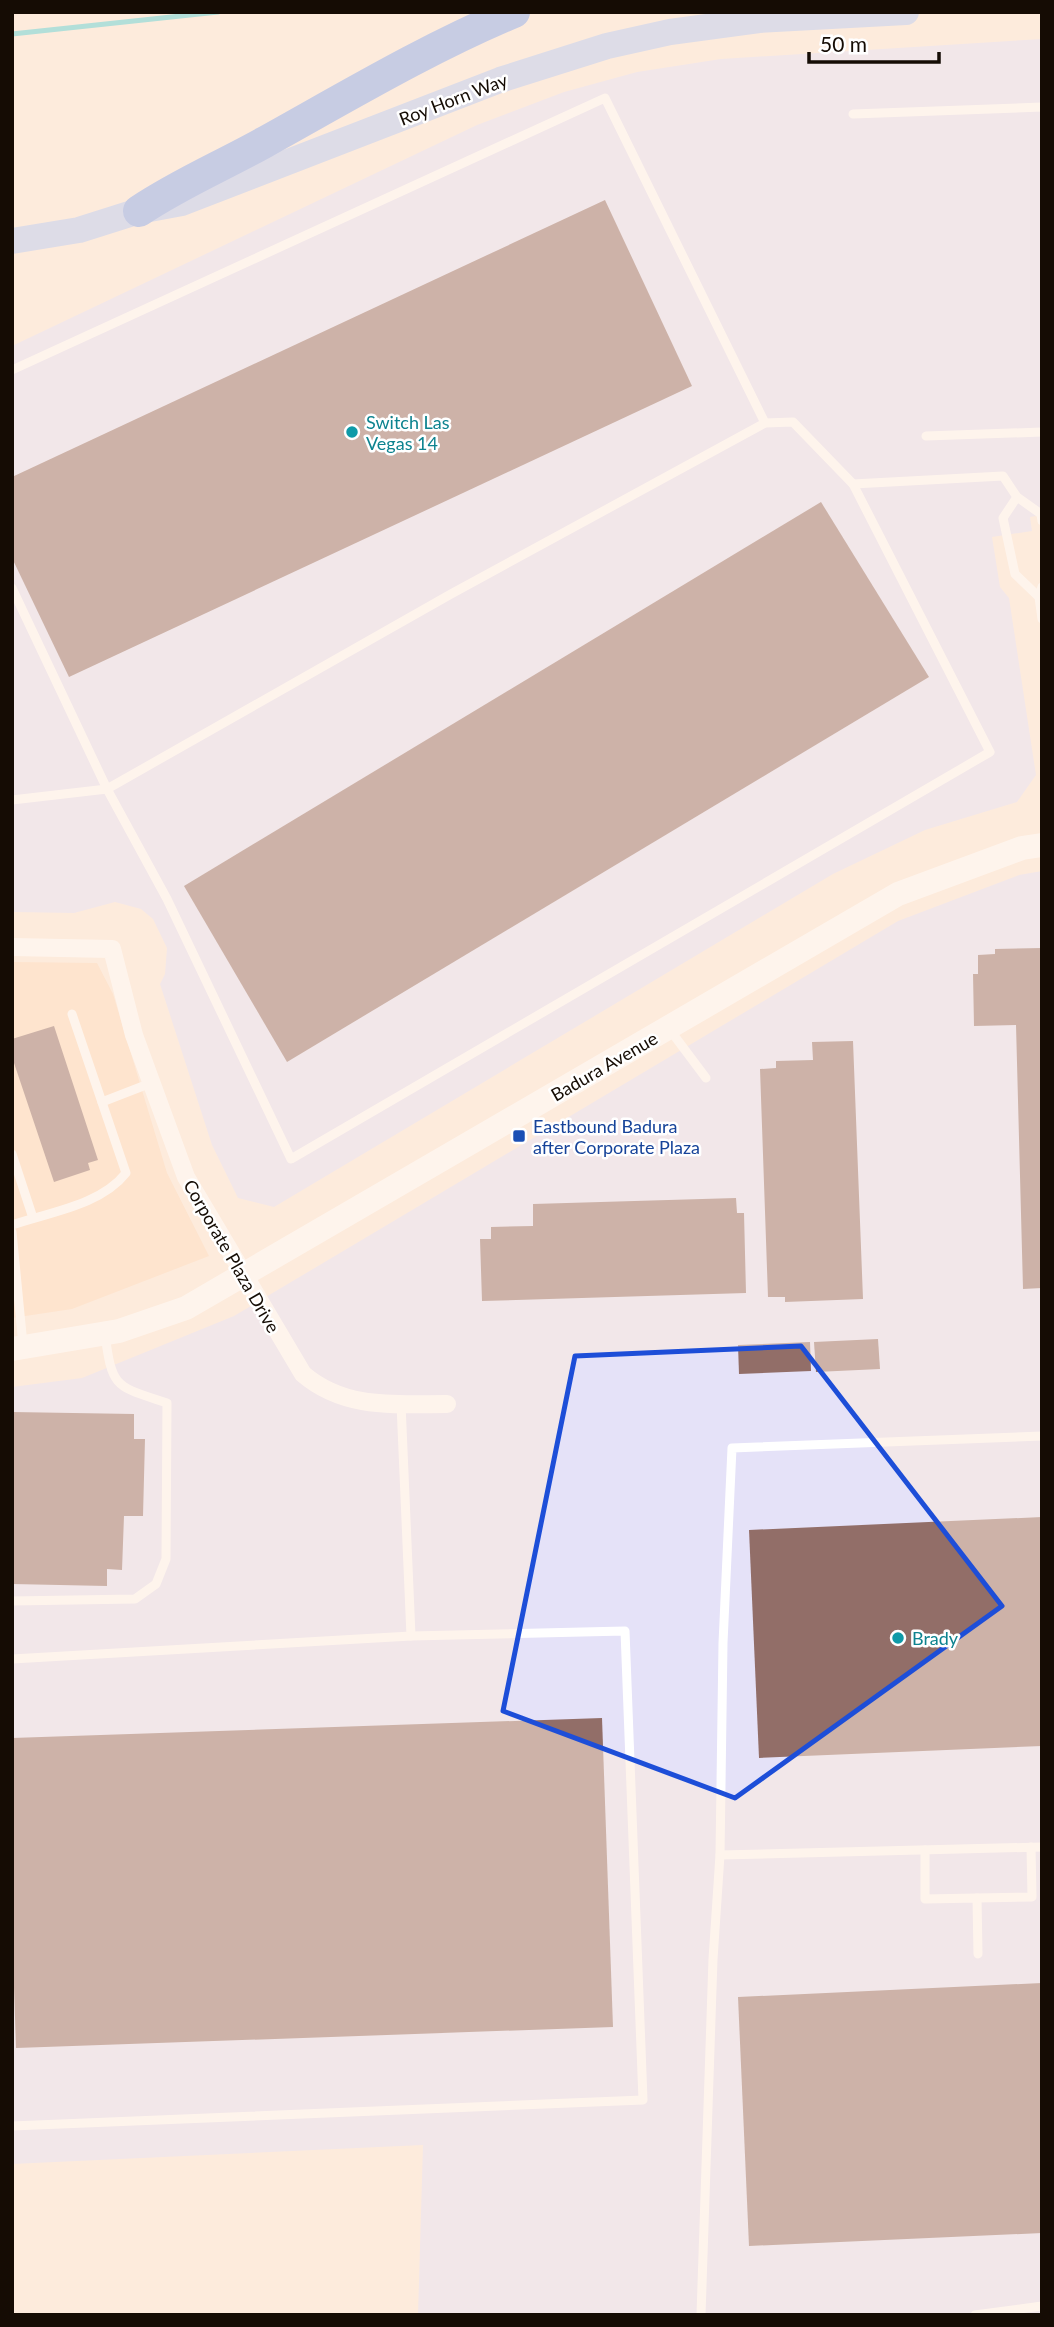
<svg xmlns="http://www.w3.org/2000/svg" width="1054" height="2327" font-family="Lato,sans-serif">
<rect width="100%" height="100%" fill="#fdebdc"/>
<path fill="#fedbbc" d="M 12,962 L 97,963 L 113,994 L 167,1173 L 209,1256 L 72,1309 L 12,1318 Z"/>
<g fill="#e5e2f8">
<path d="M 1042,39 L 1042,515 L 1030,517 L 1032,531 L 992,537 L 1000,587 L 1009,598 L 1036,775 L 1017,802 L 925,830 L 833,874 L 274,1207 L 238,1198 L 212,1145 L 160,984 L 165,974 L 167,948 L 153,919 L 141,909 L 115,902 L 74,913 L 12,912 L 12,346 L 477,125 L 564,92 L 637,72 L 721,59 Z"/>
<path d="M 1042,871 L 1042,2315 L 418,2315 L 423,2145 L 12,2164 L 12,1387 L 82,1378 L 234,1316 L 898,921 L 1019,875 Z"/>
</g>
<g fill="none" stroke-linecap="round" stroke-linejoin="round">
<path stroke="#57d0d4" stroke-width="5" d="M 12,34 L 218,12"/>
</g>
<g fill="#926e68">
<path d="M 605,200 L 692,386 L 69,677 L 12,558 L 12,477 Z"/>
<path d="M 821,502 L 929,677 L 287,1062 L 184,886 Z"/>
<path d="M 1042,948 L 1042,1288 L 1023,1289 L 1016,1025 L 974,1026 L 973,974 L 978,974 L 978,955 L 995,954 L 995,949 Z"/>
<path d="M 54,1026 L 98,1160 L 88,1163 L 90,1170 L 54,1182 L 12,1057 L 12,1039 Z"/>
<path d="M 853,1041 L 863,1299 L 785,1302 L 785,1297 L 768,1297 L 760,1069 L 776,1068 L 776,1061 L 813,1060 L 812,1042 Z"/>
<path d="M 736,1198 L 737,1213 L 744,1213 L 746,1293 L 482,1301 L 480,1239 L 491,1239 L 491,1227 L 533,1226 L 533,1204 Z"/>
<path d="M 878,1339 L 880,1369 L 816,1372 L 814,1342 Z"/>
<path d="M 810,1342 L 811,1371 L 739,1374 L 738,1345 Z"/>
<path d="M 12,1412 L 134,1414 L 134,1439 L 145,1439 L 143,1516 L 124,1516 L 122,1570 L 107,1569 L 107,1586 L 12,1584 Z"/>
<path d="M 1042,1517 L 1042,1746 L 759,1758 L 749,1530 Z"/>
<path d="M 602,1718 L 613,2027 L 16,2048 L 12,1927 L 12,1738 Z"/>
<path d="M 1042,1983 L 1042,2233 L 749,2246 L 738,1997 Z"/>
</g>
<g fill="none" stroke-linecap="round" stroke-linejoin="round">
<g stroke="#fff" stroke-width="9">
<path d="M 853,114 L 1042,107"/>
<path d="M 12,370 L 605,98 L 765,423"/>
<path d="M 926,436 L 1042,432"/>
<path d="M 1017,497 L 1003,518 L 1015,574 L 1039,597"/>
<path d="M 1042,587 L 1039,597 L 1042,619"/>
<path d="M 12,588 L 107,789 L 167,899 L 291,1159 L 990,752 L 853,484"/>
<path d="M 12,800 L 107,789 L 451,594 L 765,423 L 793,422 L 853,484 L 1003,476 L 1017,497 L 1041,514 L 1042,521"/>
<path d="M 670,1030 L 706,1078"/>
<path d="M 102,1102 L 151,1083"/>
<path d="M 12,1154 L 33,1218"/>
<path d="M 12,1225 C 50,1212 101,1205 126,1173 L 72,1014"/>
<path d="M 12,1232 L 23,1345"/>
<path d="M 401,1404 L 411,1636"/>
<path d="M 12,1601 L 135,1599 L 156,1584 L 166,1559 L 167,1403 C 116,1386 112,1389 105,1334"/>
<path d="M 12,1659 L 411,1636 L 625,1631 L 643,2100 L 12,2126"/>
<path d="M 925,1850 L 925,1899 L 977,1898 L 978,1954"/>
<path d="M 720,1855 L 1042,1847"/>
<path d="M 977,1898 L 1032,1897 L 1031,1847"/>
<path d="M 701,2315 L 713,1959 L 720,1855 L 723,1643 L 732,1448 L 1042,1436"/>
<path d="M 975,2315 L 1042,2306"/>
</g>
<path stroke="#fff" stroke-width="18" d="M 12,947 L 112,949 L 134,1035 L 186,1177 L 303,1374 C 345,1410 396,1404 447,1404"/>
<path stroke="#fff" stroke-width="24" d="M 12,1349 L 119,1331 L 186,1308 L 898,894 L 1022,848 L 1042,845"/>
<path stroke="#b6caf4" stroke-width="26" d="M 12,241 L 79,230 L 139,211 L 182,203 L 500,80 L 607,46 L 670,32 L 759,20 L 906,12"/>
<path stroke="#86a6ec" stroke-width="32" d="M 139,211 C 179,184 222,166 265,142 C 346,97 428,48 514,12"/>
</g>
<path d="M0 0H1054V2327H0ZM 801,1346 L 1002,1606 L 735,1798 L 503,1711 L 575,1356 Z" fill="#fdebdc" fill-opacity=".55" fill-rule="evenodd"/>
<path fill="none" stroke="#1d4ed8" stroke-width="5" stroke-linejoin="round" d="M 801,1346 L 1002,1606 L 735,1798 L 503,1711 L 575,1356 Z"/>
<g fill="#0f9aa8" stroke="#fff" stroke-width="2.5">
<circle cx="352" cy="432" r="7"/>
<circle cx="898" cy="1638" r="7"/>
</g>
<rect fill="#1a4fb4" stroke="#fff" stroke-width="2.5" x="512" y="1129" width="14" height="14" rx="3.5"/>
<g text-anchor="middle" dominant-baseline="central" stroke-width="5" stroke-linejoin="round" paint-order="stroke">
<g font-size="18" fill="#150c04" stroke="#fff">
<text transform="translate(453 99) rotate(-21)">Roy Horn Way</text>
<text transform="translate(604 1066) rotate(-30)">Badura Avenue</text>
<text transform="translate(232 1256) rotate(60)">Corporate Plaza Drive</text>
</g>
<g font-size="18" fill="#0d838f" stroke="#fff" text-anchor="start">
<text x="366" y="422">Switch Las<tspan x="366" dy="21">Vegas 14</tspan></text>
<text x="912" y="1638">Brady</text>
</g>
<g font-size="18" fill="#164399" stroke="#fff" text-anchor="start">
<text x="533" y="1126">Eastbound Badura<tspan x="533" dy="21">after Corporate Plaza</tspan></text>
</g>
</g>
<rect width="1054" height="2327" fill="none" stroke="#150c04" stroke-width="28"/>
<path d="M809 52v10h130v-10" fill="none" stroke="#150c04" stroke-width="3.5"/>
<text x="820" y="52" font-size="21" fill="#150c04" stroke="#ffffff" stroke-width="5" paint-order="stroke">50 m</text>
</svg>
